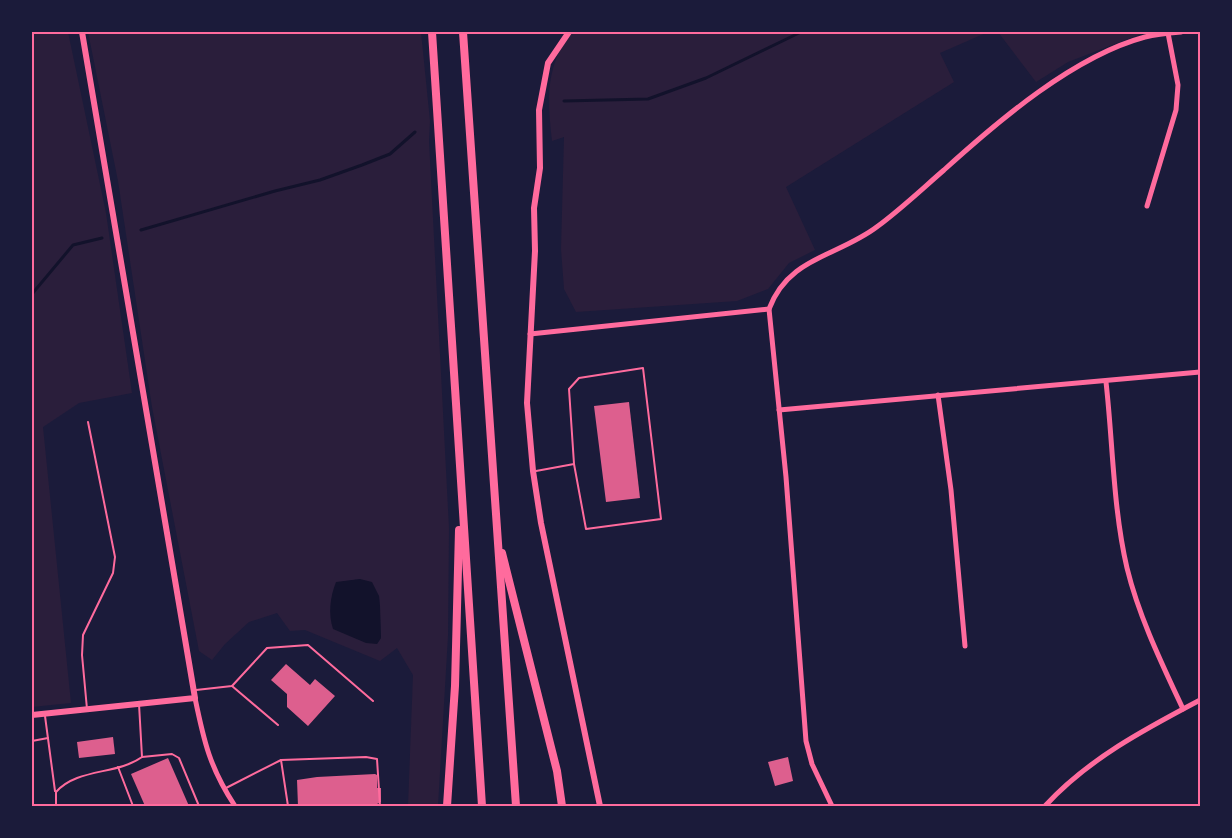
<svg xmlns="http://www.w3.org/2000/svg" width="1232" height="838" font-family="'Archivo Narrow',sans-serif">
<rect width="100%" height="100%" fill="#1b1b3a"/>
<g fill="#2a1e3b" fill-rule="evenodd">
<path d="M 32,32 L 68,32 L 106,213 L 132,393 L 79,403 L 43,427 L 71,703 L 32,707 L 32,233 L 33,232 L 32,218 Z"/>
<path d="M 88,32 L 421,32 L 430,121 L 429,141 L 449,528 L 448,636 L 438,806 L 408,806 L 413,675 L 397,648 L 380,661 L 305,630 L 290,631 L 277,613 L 249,622 L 225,644 L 212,660 L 199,651 L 152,407 L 118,181 ZM 360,579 L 379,596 L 381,638 L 377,644 L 336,583 Z"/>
<path d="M 569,32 L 988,32 L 940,53 L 954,82 L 786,187 L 815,250 L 789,263 L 768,289 L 737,301 L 576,312 L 564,289 L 561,249 L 564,137 L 552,141 C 547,96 546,72 569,32 Z"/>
<path d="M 998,32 L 1146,32 L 1068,62 L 1036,82 Z"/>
</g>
<path fill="#12122b" d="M 360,579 L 372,582 L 379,596 L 380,606 L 381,638 L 377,644 L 366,643 L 333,629 C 328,614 330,597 336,582 Z"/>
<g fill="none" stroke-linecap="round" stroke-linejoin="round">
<g stroke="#12122b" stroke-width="3">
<path d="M 564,101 L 648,99 L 706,78 L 801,32"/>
<path d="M 141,230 L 275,191 L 320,180 L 362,165 L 390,154 L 415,132"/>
<path d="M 32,294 L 73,245 L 102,238"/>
</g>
</g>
<g fill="#dd5f8e">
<path d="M 629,402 L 640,498 L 606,502 L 594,406 Z"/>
<path d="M 286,664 L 310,685 L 315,679 L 335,696 L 308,726 L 287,707 L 287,694 L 271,680 Z"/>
<path d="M 113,737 L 115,754 L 79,758 L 77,742 Z"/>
<path d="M 788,757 L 793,781 L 775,786 L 768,762 Z"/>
<path d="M 168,758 L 189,806 L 145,806 L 131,774 Z"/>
<path d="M 375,774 L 377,775 L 377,788 L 381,788 L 381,802 L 377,804 L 377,806 L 298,806 L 297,780 L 317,777 Z"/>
</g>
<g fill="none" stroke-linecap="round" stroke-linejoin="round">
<g stroke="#ff6b9d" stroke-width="2">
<path d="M 536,471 L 574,464 L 586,529 L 661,519 L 643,368 L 579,378 L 569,389 L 574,464"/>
<path d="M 232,686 L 278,725"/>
<path d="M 196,690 L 232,686 L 267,648 L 308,645 L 373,701"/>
<path d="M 87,709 L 82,655 L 83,635 L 113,573 L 115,557 L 88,422"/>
<path d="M 45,716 L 55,791"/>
<path d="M 32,741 L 48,738"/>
<path d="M 142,757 L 172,754 L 179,758 L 199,806"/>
<path d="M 281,760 L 288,806"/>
<path d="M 118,767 L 133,806"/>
<path d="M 226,788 L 281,760 L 366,757 L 377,759 L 380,806"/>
<path d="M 56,806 L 56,792 C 77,768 117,775 142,757 L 139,704"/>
</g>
<g stroke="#ff6b9d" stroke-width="5">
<path d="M 1147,206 L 1176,110 L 1178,85 L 1168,33"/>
<path d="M 769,309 L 786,477 L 806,741 L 812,764 L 832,806"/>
<path d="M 530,334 L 769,309 C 789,256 838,257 878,226 C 901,209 922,189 944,170 C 998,121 1074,56 1145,37 C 1157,34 1169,33 1181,32"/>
<path d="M 1106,382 C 1113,444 1113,508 1127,568 C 1139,617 1162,664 1183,709"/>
<path d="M 938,395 L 951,490 L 965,646"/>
<path d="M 779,410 L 1200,372"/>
<path d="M 195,698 C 204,742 210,768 235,806"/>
<path d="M 1045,806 C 1088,759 1145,729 1200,700"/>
</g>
<g stroke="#ff6b9d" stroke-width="6">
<path d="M 569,32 L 548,63 L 539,110 L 540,168 L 534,208 L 535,251 L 527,403 L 533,471 L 541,523 L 600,806"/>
<path d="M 32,715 L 195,698 L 82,32"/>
</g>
<g stroke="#ff6b9d" stroke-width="8">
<path d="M 432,32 L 482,806"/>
<path d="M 463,32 L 516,806"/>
<path d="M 502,553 L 557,771 L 562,806"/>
<path d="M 447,806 L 455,686 L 459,530"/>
</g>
</g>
<rect width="1232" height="838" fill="none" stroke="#1b1b3a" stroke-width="66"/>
<rect x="33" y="33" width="1166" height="772" fill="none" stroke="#ff6b9d" stroke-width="2"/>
</svg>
